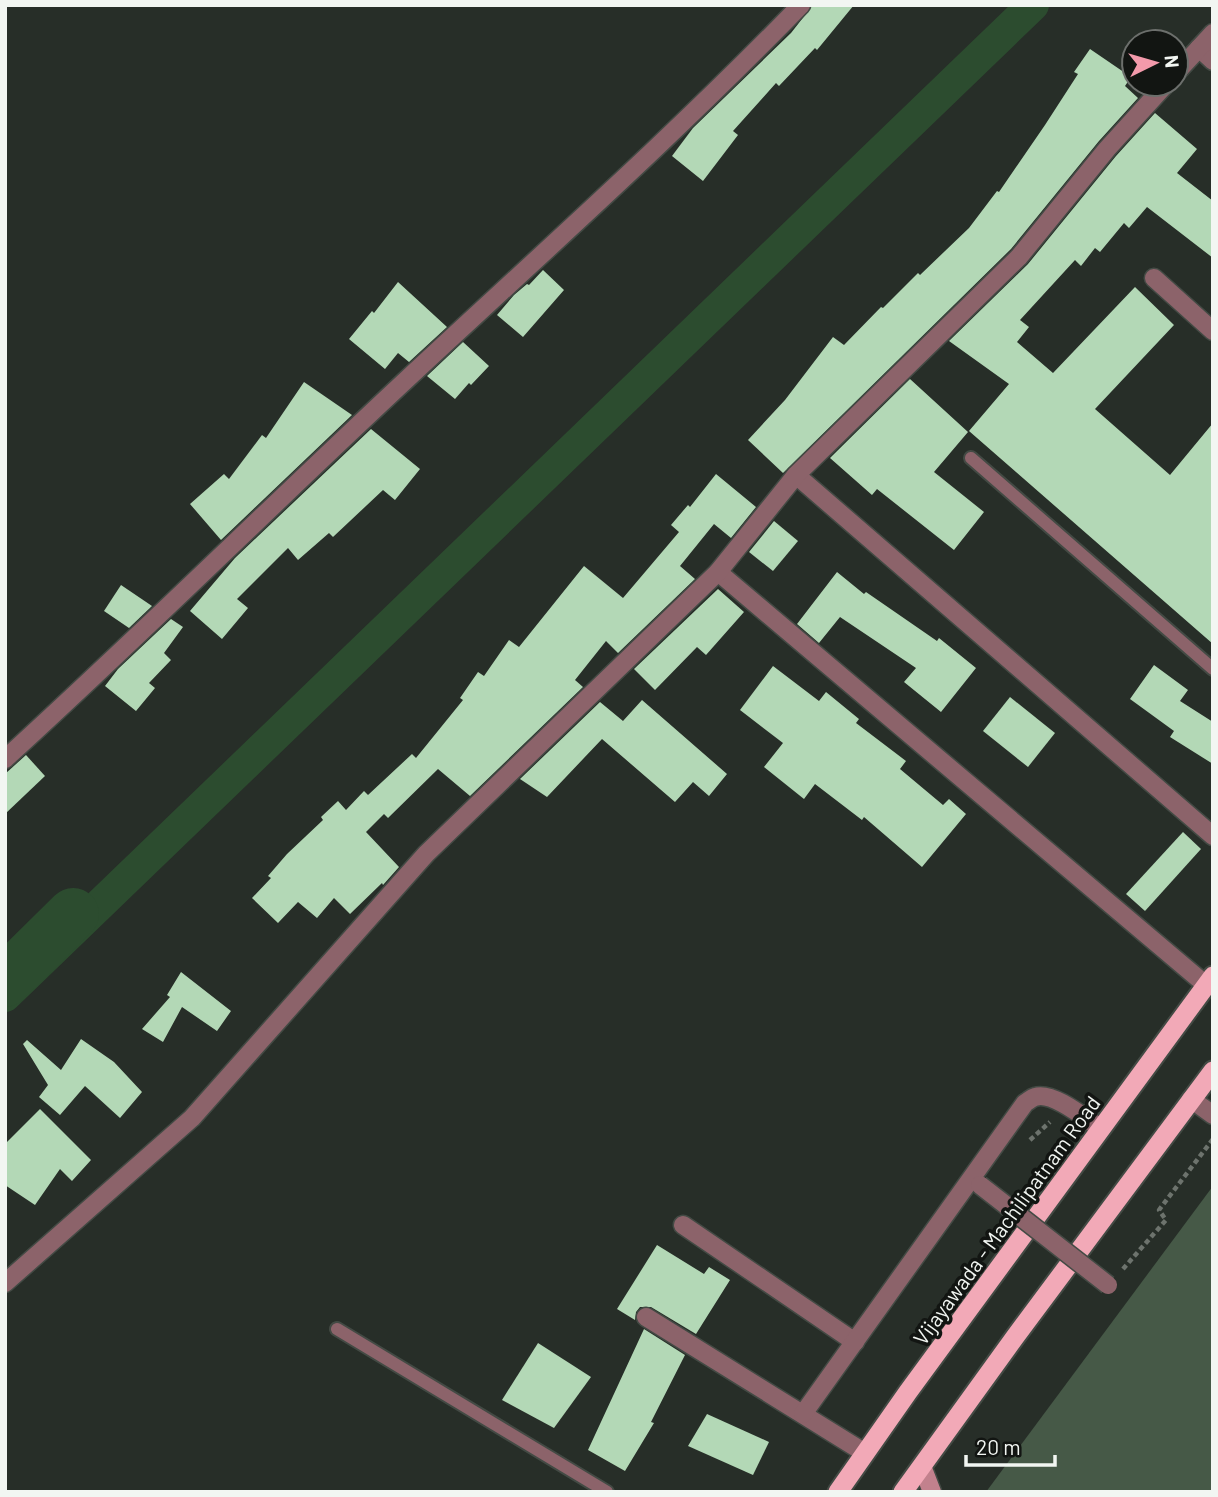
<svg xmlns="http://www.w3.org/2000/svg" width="1218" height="1497" font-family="Barlow,sans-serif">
<rect width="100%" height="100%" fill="#272e28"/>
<path fill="#465947" d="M 1213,1186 L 1213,1492 L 986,1492 Z"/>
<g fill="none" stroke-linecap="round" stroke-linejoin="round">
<path stroke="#2c4c2f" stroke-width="32" d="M 5,996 L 1033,5"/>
<path stroke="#2c4c2f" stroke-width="52" d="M 5,981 L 73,914"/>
</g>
<g fill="#b3d8b6">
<path d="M 813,5 L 854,5 L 817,50 L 815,48 L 779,86 L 776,83 L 733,131 L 738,135 L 703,181 L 672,156 L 693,128 L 791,33 Z"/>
<path d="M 1090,49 L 1131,77 L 1125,86 L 1138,98 L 1099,141 L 1011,249 L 783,473 L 748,440 L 785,400 L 833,337 L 844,345 L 881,307 L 883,308 L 918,273 L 920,275 L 969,228 L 997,191 L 999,192 L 1045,125 L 1078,74 L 1074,72 Z"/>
<path d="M 1155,113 L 1197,149 L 1177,173 L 1213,201 L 1213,258 L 1147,207 L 1129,228 L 1124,223 L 1100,252 L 1095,248 L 1081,266 L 1075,260 L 1020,320 L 1029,327 L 1017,342 L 1053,373 L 1135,287 L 1174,325 L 1095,409 L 1170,475 L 1213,423 L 1213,644 L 969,431 L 1009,384 L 949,341 L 1028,264 L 1116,156 Z"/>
<path d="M 543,270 L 564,290 L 523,337 L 497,315 L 514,295 L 527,284 L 529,285 Z"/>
<path d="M 398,282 L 447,327 L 409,362 L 398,353 L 385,369 L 349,339 L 372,311 L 374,313 Z"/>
<path d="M 463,342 L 489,366 L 471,385 L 469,383 L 455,399 L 427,376 Z"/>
<path d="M 910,379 L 968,432 L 934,472 L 984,512 L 954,550 L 877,489 L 872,495 L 830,458 Z"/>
<path d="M 304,382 L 352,415 L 221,540 L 190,504 L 224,474 L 229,479 L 262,435 L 266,438 Z"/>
<path d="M 371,429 L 420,469 L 395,500 L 383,490 L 333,537 L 329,533 L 298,560 L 288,548 L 237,599 L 248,608 L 222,639 L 190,611 L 235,558 Z"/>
<path d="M 716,474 L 756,507 L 731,538 L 714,524 L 680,566 L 695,579 L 618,653 L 606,641 L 575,680 L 583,687 L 470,796 L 438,769 L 388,818 L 384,814 L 366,832 L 399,867 L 383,885 L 382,883 L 350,914 L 334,898 L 317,918 L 298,902 L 278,923 L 252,898 L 271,878 L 268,876 L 287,854 L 323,820 L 321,817 L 338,801 L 346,810 L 364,791 L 368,795 L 412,754 L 416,758 L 463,700 L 460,698 L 478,672 L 484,676 L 509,640 L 519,647 L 584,566 L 623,598 L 679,532 L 671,525 L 688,505 L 690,507 Z"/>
<path d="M 774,521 L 798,541 L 773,571 L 749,552 Z"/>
<path d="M 837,572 L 864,594 L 866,592 L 937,641 L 939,638 L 976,668 L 941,712 L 904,682 L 916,668 L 840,617 L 819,643 L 797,624 Z"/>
<path d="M 121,585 L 152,606 L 129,628 L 104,611 Z"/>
<path d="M 718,589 L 744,612 L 706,655 L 697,647 L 655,690 L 634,669 Z"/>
<path d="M 171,619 L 183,627 L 164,653 L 171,660 L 149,683 L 155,688 L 136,711 L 105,686 L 118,669 Z"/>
<path d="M 1154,665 L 1188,690 L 1180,701 L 1213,722 L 1213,764 L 1170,737 L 1174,731 L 1130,699 Z"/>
<path d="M 773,666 L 819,701 L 826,692 L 859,719 L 856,723 L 906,761 L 900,769 L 943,805 L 949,799 L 966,814 L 922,867 L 864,817 L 862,820 L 815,784 L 804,799 L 764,767 L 783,743 L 740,710 Z"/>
<path d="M 1010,697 L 1055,733 L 1028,767 L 983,731 Z"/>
<path d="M 642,700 L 727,774 L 709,796 L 693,782 L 675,802 L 602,739 L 547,797 L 520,779 L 600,702 L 623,721 Z"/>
<path d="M 26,755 L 45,776 L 5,814 L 5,774 Z"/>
<path d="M 1183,832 L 1201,849 L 1145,911 L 1126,894 Z"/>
<path d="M 181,972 L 231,1011 L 217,1031 L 182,1007 L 163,1042 L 142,1029 L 170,997 L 167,995 Z"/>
<path d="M 81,1039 L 114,1062 L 142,1092 L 120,1118 L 85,1086 L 60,1115 L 39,1097 L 48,1085 L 23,1044 L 27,1040 L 61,1070 Z"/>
<path d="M 40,1109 L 91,1160 L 72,1181 L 60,1169 L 35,1205 L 5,1185 L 5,1144 Z"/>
<path d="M 657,1245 L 704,1274 L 709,1267 L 730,1280 L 696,1334 L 651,1307 L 640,1307 L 636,1312 L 635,1320 L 617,1309 Z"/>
<path d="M 644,1329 L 685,1355 L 651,1422 L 654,1423 L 625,1471 L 588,1450 Z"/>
<path d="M 538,1343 L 591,1377 L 554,1428 L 502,1400 Z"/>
<path d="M 707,1414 L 769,1442 L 753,1475 L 688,1446 Z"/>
</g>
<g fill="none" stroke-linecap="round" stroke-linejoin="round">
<defs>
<g id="service">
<path d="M 971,458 L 1213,669"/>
<path d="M 337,1329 L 607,1492"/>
</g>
<g id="minor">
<path d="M 1199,48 L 1213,61"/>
<path d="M 1176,73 L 1213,33"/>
<path d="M 1154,278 L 1213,331"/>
<path d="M 796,475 L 1213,836"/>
<path d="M 718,572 L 1206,985"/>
<path d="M 1191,1099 L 1213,1115"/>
<path d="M 683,1225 L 855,1342"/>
<path d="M 5,1283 L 192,1118 L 426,854 L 718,572 L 796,475 L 1019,257 L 1107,149 L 1166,84"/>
<path d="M 646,1317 L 865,1453"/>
<path d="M 803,1414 L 1025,1103 C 1029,1101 1031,1098 1035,1097 C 1053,1091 1086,1119 1101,1129"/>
</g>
<path id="tertiary" d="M 5,759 C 141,635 271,506 405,381 C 538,257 674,136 801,5"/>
<path id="secondary" d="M 922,1466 L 932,1492"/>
<g id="trunk">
<path d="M 838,1492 L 908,1392 L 1213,976"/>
<path d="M 903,1492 L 1015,1337 L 1213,1071"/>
</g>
</defs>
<use href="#service" stroke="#434a44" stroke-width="16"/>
<use href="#minor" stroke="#434a44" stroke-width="21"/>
<use href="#tertiary" stroke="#434a44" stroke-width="21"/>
<use href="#secondary" stroke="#434a44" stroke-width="21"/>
<use href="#trunk" stroke="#434a44" stroke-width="23"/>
<g stroke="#6d736d" stroke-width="4.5" stroke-dasharray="5 3.5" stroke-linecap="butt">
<path d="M 1030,1140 L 1050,1122"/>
<path d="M 1123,1269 L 1166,1220 L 1159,1210 L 1213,1139"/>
</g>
<use href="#service" stroke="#8c636a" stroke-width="12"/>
<use href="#minor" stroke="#8c636a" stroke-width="18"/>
<use href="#tertiary" stroke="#8c636a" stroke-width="18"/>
<use href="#secondary" stroke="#c2818d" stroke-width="18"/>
<use href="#trunk" stroke="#f2a9b7" stroke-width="19"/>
<defs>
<path id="pedestrian-bridge" d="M 980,1185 L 1108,1285"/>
</defs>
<use href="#pedestrian-bridge" stroke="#434a44" stroke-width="21" stroke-linecap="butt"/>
<use href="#pedestrian-bridge" stroke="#8c636a" stroke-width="18"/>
</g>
<g text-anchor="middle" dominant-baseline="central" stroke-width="7" stroke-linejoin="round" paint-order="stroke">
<g font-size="21" fill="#f2f6f2" stroke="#121512">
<text transform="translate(1006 1220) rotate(-54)">Vijayawada - Machilipatnam Road</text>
</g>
</g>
<rect width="1218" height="1497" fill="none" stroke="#f2f6f2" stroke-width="14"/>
<g transform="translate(1155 63) rotate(85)"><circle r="33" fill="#121512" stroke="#6c6f6c" stroke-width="2"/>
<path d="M0-5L12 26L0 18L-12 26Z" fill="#f39aab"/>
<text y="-10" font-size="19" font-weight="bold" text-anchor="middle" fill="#f2f6f2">N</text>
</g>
<path d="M966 1455v10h89v-10" fill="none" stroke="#f2f6f2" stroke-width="3.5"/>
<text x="976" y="1455" font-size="21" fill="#f2f6f2" stroke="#121512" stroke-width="5" paint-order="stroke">20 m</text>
</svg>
